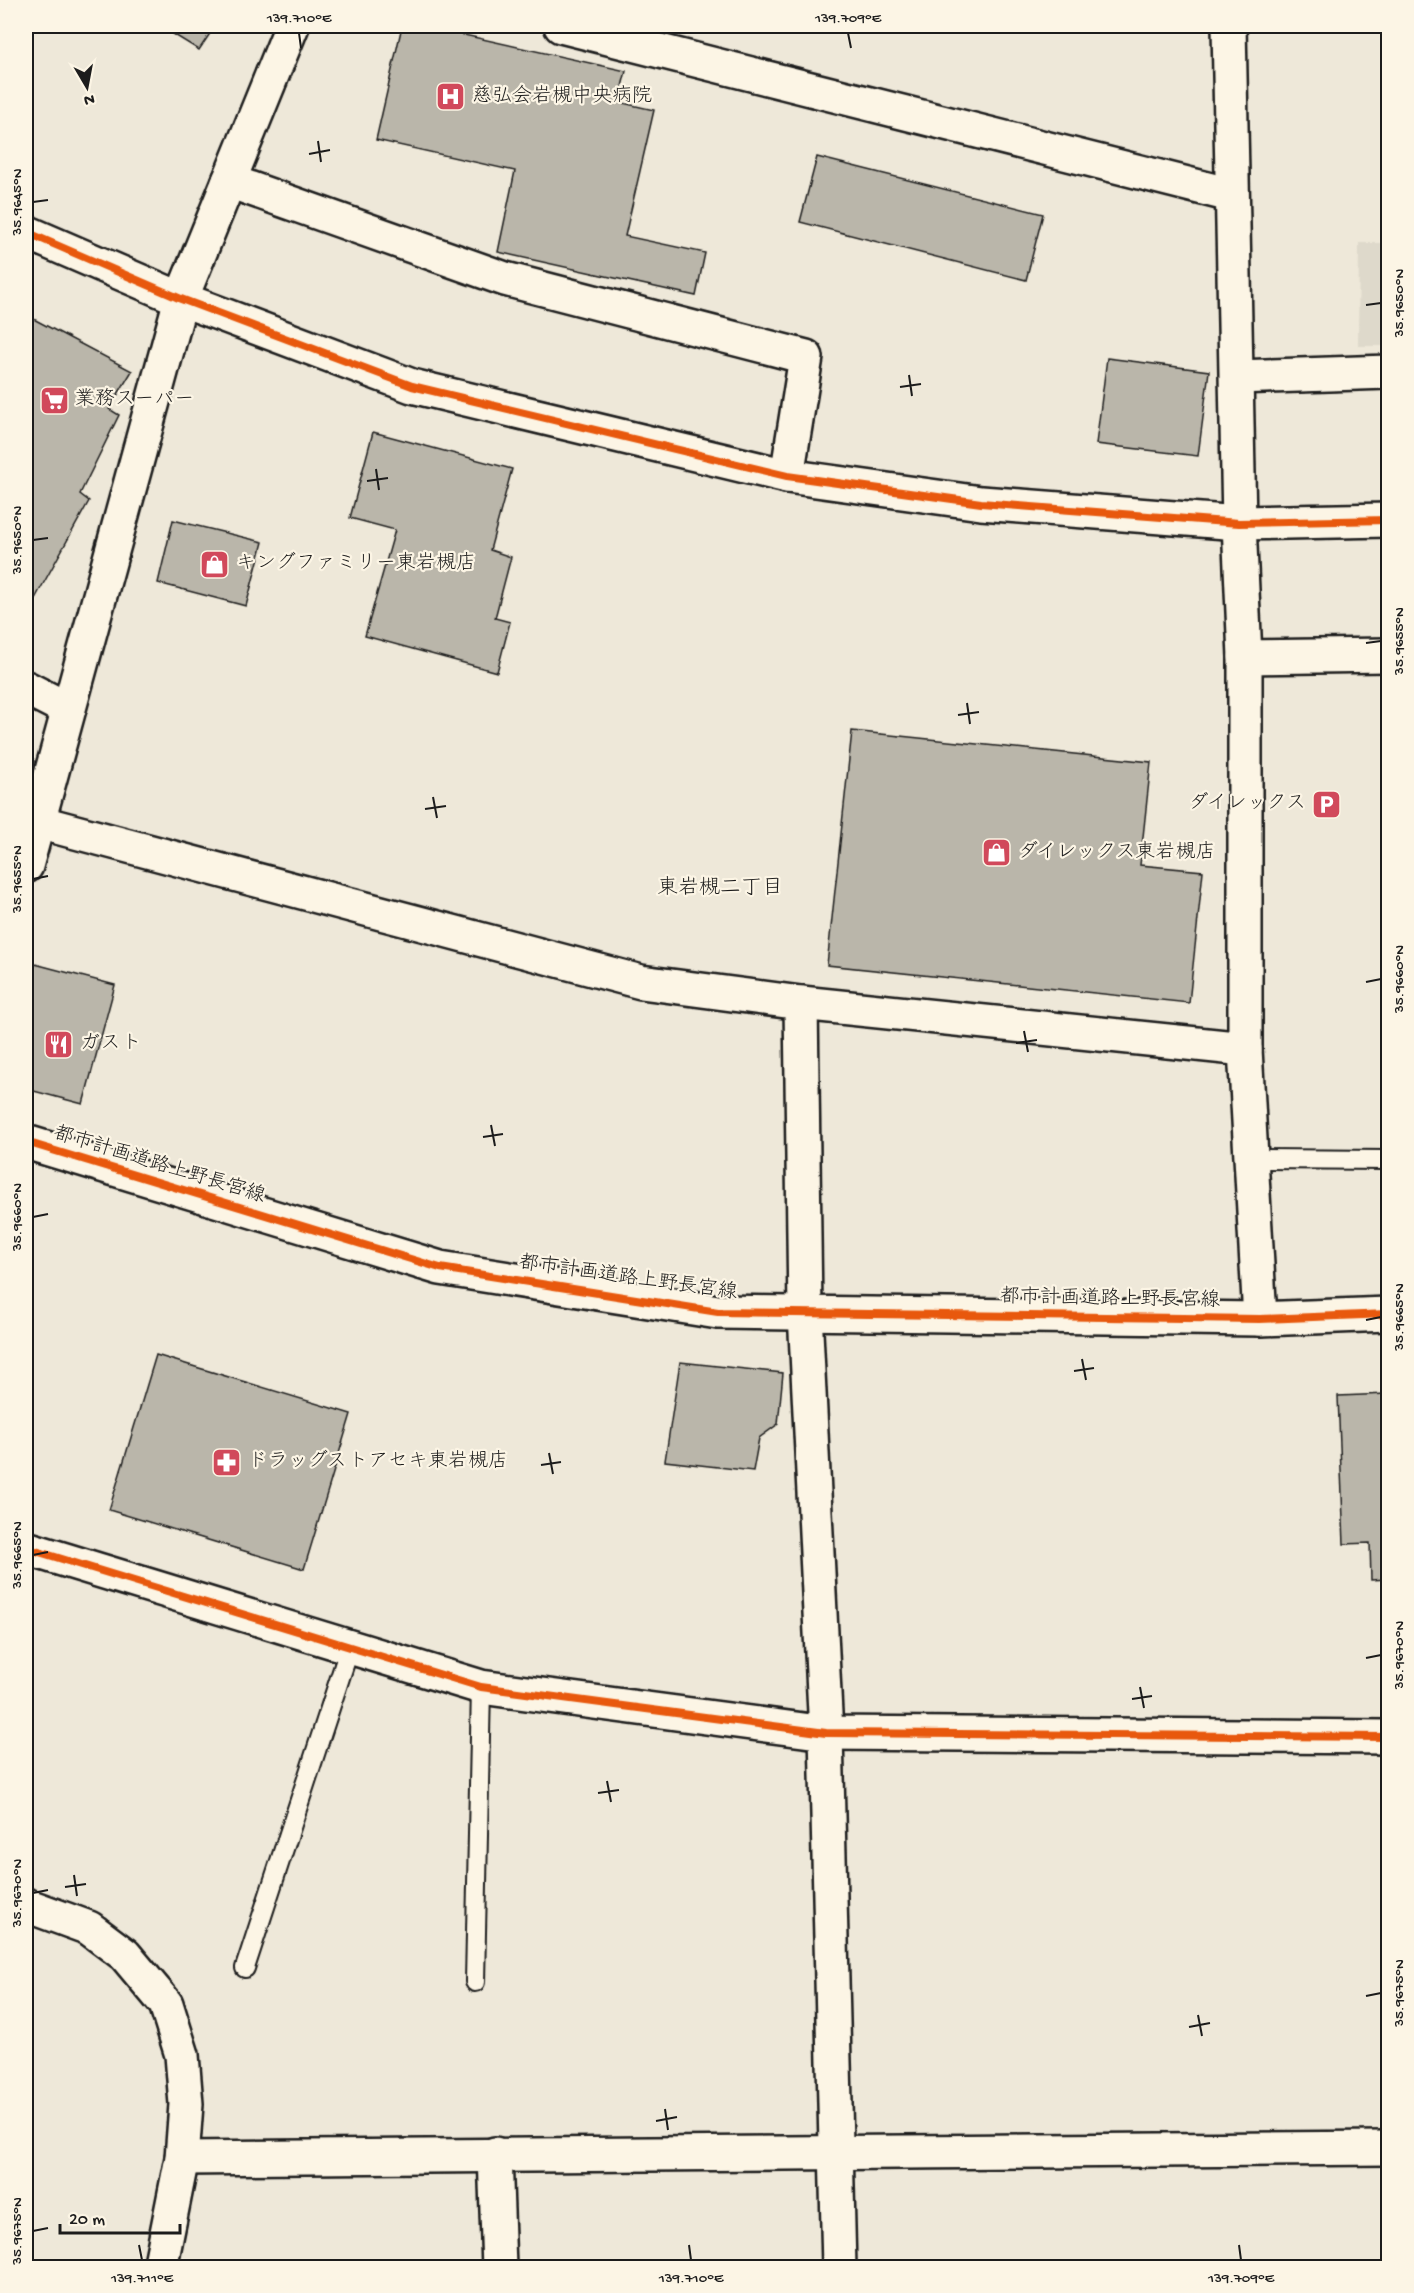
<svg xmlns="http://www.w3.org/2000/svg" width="1414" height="2293" font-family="'Gochi Hand','Klee One',sans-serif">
<rect width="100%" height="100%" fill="#eee8d9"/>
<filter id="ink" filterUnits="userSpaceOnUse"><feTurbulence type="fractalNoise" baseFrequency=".0167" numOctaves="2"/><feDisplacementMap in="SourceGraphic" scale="12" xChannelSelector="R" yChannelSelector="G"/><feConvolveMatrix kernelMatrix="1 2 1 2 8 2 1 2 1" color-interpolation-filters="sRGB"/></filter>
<g filter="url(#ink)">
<path fill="#ded9cb" d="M 1359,243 L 1388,243 L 1388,346 L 1358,346 Z"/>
<g fill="#bab6aa" stroke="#1c1c1c" stroke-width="1.5">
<path d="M 160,26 L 215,26 L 199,50 Z"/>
<path d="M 402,26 L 424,26 L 626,71 L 618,102 L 654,110 L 625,236 L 705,253 L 696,296 L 498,252 L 515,171 L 376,140 Z"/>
<path d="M 817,157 L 1043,214 L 1026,280 L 800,222 Z"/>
<path d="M 26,315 L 132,371 L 109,409 L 119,415 L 80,494 L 89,501 L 26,615 Z"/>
<path d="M 1107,358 L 1209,371 L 1198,456 L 1096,444 Z"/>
<path d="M 373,432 L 512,469 L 490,550 L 511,557 L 495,618 L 510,622 L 497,672 L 365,636 L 395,530 L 350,518 Z"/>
<path d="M 173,520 L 263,542 L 246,606 L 158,583 Z"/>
<path d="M 852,731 L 1151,762 L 1140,865 L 1203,871 L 1189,1003 L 827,965 Z"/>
<path d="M 35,964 L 115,985 L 83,1104 L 26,1089 L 26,998 Z"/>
<path d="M 156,1355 L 351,1414 L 304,1569 L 109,1510 Z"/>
<path d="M 680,1362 L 783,1373 L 778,1424 L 759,1438 L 753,1471 L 665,1461 Z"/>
<path d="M 1388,1394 L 1388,1579 L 1371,1580 L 1370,1543 L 1344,1544 L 1338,1396 Z"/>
</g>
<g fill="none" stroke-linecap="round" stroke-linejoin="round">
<defs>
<g id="lane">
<path d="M 1251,1159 L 1388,1160"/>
<path d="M 245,1968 L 350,1647"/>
<path d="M 475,1982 L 481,1687"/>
</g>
<g id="street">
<path d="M 561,26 L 1231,195"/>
<path d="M 1229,26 L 1239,523 L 1245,657 L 1245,1049 L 1260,1319"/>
<path d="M 229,181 L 505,279 L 806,357 L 787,476"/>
<path d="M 1237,377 L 1388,372"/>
<path d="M 1245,657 L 1388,655"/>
<path d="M 26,688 L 67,709"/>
<path d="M 38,822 L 641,982 L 801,1003 L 1245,1049"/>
<path d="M 26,866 L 181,299 L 292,26"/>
<path d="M 801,1003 L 805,1312 L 826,1733 L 839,2268"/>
<path d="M 26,1548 L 481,1687 L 826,1733 L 1388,1737"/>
<path d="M 26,1905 L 89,1928 L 125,1955 L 166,2004 L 182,2055 L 186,2104 L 182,2158 L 160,2268"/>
<path d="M 495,2154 L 499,2268"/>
<path d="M 182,2158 L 1388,2148"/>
</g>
<g id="secondary">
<path d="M 26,232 L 181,299 L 412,386 L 787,476 L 981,503 L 1239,523 L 1388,520"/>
<path d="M 26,1142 L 440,1268 L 718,1312 L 1260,1319 L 1388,1314"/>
</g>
</defs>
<use href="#lane" stroke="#1c1c1c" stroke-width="22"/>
<use href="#street" stroke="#1c1c1c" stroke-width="38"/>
<use href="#secondary" stroke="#1c1c1c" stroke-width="38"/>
<use href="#lane" stroke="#fcf5e5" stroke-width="18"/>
<use href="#street" stroke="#fcf5e5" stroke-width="33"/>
<use href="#secondary" stroke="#fcf5e5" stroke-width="33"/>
<defs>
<g id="cycleway">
<path d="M 26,232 L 181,299 L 412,386 L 787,476 L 981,503 L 1239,523 L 1388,520"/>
<path d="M 26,1142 L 440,1268 L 718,1312 L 1260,1319 L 1388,1314"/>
<path d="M 26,1548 L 481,1687 L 826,1733 L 1388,1737"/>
</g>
</defs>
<use href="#cycleway" stroke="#fcf5e5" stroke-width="11"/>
<use href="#cycleway" stroke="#e8590c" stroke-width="8"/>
</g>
</g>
<path fill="none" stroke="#1c1c1c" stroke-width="2" d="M 299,33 L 301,48M 848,33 L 851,48M 318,141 L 321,162M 309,154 L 330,150M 33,202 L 48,200M 1366,305 L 1381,303M 909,375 L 912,396M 900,387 L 921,384M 376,469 L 379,490M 367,481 L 388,478M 33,540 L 48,538M 1366,643 L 1381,641M 967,703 L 970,724M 958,715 L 979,712M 433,797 L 437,818M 425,809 L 446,806M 33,879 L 48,876M 1366,982 L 1381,979M 1024,1031 L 1028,1052M 1016,1043 L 1037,1040M 491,1125 L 495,1146M 483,1137 L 503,1134M 33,1217 L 48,1214M 1366,1320 L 1381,1317M 1082,1359 L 1086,1380M 1074,1371 L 1094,1368M 549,1453 L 553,1474M 541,1465 L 561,1462M 33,1555 L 48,1552M 1366,1658 L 1381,1655M 1140,1687 L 1144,1708M 1132,1699 L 1152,1696M 607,1781 L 611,1802M 598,1793 L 619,1790M 74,1875 L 77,1896M 65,1887 L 86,1884M 33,1893 L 48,1890M 1366,1996 L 1381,1993M 1198,2015 L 1202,2036M 1189,2027 L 1210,2023M 665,2109 L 668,2130M 656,2121 L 677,2117M 33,2231 L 48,2228M 139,2245 L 142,2260M 689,2245 L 691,2260M 1239,2245 L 1241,2260"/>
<defs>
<symbol id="hospital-square" viewBox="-11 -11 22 22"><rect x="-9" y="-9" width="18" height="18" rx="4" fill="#d1495b" stroke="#fcf5e5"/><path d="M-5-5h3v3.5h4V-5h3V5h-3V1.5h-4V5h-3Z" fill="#fff"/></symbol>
<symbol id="supermarket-square" viewBox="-11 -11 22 22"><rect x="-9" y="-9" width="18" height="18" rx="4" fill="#d1495b" stroke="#fcf5e5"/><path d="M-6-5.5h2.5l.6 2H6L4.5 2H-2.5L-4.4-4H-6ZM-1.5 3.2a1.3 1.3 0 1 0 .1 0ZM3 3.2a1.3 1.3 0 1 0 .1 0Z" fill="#fff"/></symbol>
<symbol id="shop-square" viewBox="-11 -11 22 22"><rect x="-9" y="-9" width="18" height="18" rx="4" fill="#d1495b" stroke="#fcf5e5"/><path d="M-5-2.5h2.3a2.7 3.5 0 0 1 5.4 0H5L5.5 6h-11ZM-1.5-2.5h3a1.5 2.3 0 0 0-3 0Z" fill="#fff"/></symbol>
<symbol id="parking-square" viewBox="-11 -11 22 22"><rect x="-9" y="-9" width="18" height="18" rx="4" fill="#d1495b" stroke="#fcf5e5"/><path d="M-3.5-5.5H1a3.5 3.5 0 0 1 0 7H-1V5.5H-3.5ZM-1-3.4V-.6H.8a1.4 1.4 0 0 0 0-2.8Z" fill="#fff"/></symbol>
<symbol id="restaurant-square" viewBox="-11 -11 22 22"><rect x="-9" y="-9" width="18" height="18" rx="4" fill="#d1495b" stroke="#fcf5e5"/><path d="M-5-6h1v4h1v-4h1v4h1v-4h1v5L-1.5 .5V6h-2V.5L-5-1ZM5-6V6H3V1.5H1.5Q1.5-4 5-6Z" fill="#fff"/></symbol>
<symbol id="pharmacy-square" viewBox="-11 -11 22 22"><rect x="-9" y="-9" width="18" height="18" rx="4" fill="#d1495b" stroke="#fcf5e5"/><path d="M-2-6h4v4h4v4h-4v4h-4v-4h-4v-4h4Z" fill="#fff"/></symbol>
</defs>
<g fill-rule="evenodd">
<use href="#hospital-square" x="434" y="80" width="33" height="33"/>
<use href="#supermarket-square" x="38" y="384" width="33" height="33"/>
<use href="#shop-square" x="198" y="548" width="33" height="33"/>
<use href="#parking-square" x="1310" y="788" width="33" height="33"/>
<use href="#shop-square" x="980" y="836" width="33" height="33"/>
<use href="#restaurant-square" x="42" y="1028" width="33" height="33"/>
<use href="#pharmacy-square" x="210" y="1446" width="33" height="33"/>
</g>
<g text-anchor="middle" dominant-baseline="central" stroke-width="4.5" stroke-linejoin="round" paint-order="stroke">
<g font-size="20" fill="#1c1c1c" stroke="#fcf5e5" text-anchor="start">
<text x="472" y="97">慈弘会岩槻中央病院</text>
<text x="75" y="400">業務スーパー</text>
<text x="236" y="564">キングファミリー東岩槻店</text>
<text x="1306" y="804" text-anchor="end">ダイレックス</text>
<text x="1018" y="853">ダイレックス東岩槻店</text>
<text x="80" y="1044">ガスト</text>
<text x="248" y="1462">ドラッグストアセキ東岩槻店</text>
</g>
<g font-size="20" fill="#1c1c1c" stroke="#fcf5e5">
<text transform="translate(159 1166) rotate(17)">都市計画道路上野長宮線</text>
<text transform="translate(628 1279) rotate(8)">都市計画道路上野長宮線</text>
<text transform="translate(1110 1300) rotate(1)">都市計画道路上野長宮線</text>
</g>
<g font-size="21" fill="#1c1c1c" stroke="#fcf5e5">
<text x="720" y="889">東岩槻二丁目</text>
</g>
</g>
<rect width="1414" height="2293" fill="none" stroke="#fcf5e5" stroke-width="66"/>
<g transform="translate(87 87) rotate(170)" stroke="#fcf5e5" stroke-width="4.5" paint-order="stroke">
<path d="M0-4.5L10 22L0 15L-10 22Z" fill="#1c1c1c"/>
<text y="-9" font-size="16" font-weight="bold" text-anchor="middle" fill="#1c1c1c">N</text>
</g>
<path d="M60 2224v9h120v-9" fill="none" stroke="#1c1c1c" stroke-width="3"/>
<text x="69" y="2224" font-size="18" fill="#1c1c1c" stroke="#fcf5e5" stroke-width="4.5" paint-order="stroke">20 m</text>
<rect x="33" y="33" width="1348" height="2227" fill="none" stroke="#1c1c1c" stroke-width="2"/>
<g font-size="15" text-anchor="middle" fill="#1c1c1c">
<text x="299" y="22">139.710°E</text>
<text x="848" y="22">139.709°E</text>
<text transform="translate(16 202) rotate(-90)" y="5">35.9645°N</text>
<text transform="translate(1398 303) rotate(-90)" y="5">35.9650°N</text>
<text transform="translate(16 540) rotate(-90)" y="5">35.9650°N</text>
<text transform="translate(1398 641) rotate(-90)" y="5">35.9655°N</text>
<text transform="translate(16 879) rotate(-90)" y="5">35.9655°N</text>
<text transform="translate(1398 979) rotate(-90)" y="5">35.9660°N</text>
<text transform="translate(16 1217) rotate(-90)" y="5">35.9660°N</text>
<text transform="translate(1398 1317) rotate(-90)" y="5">35.9665°N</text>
<text transform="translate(16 1555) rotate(-90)" y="5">35.9665°N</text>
<text transform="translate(1398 1655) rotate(-90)" y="5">35.9670°N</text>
<text transform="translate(16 1893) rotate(-90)" y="5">35.9670°N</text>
<text transform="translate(1398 1993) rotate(-90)" y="5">35.9675°N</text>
<text transform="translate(16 2231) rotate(-90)" y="5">35.9675°N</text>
<text x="142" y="2282">139.711°E</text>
<text x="691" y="2282">139.710°E</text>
<text x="1241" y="2282">139.709°E</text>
</g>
</svg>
